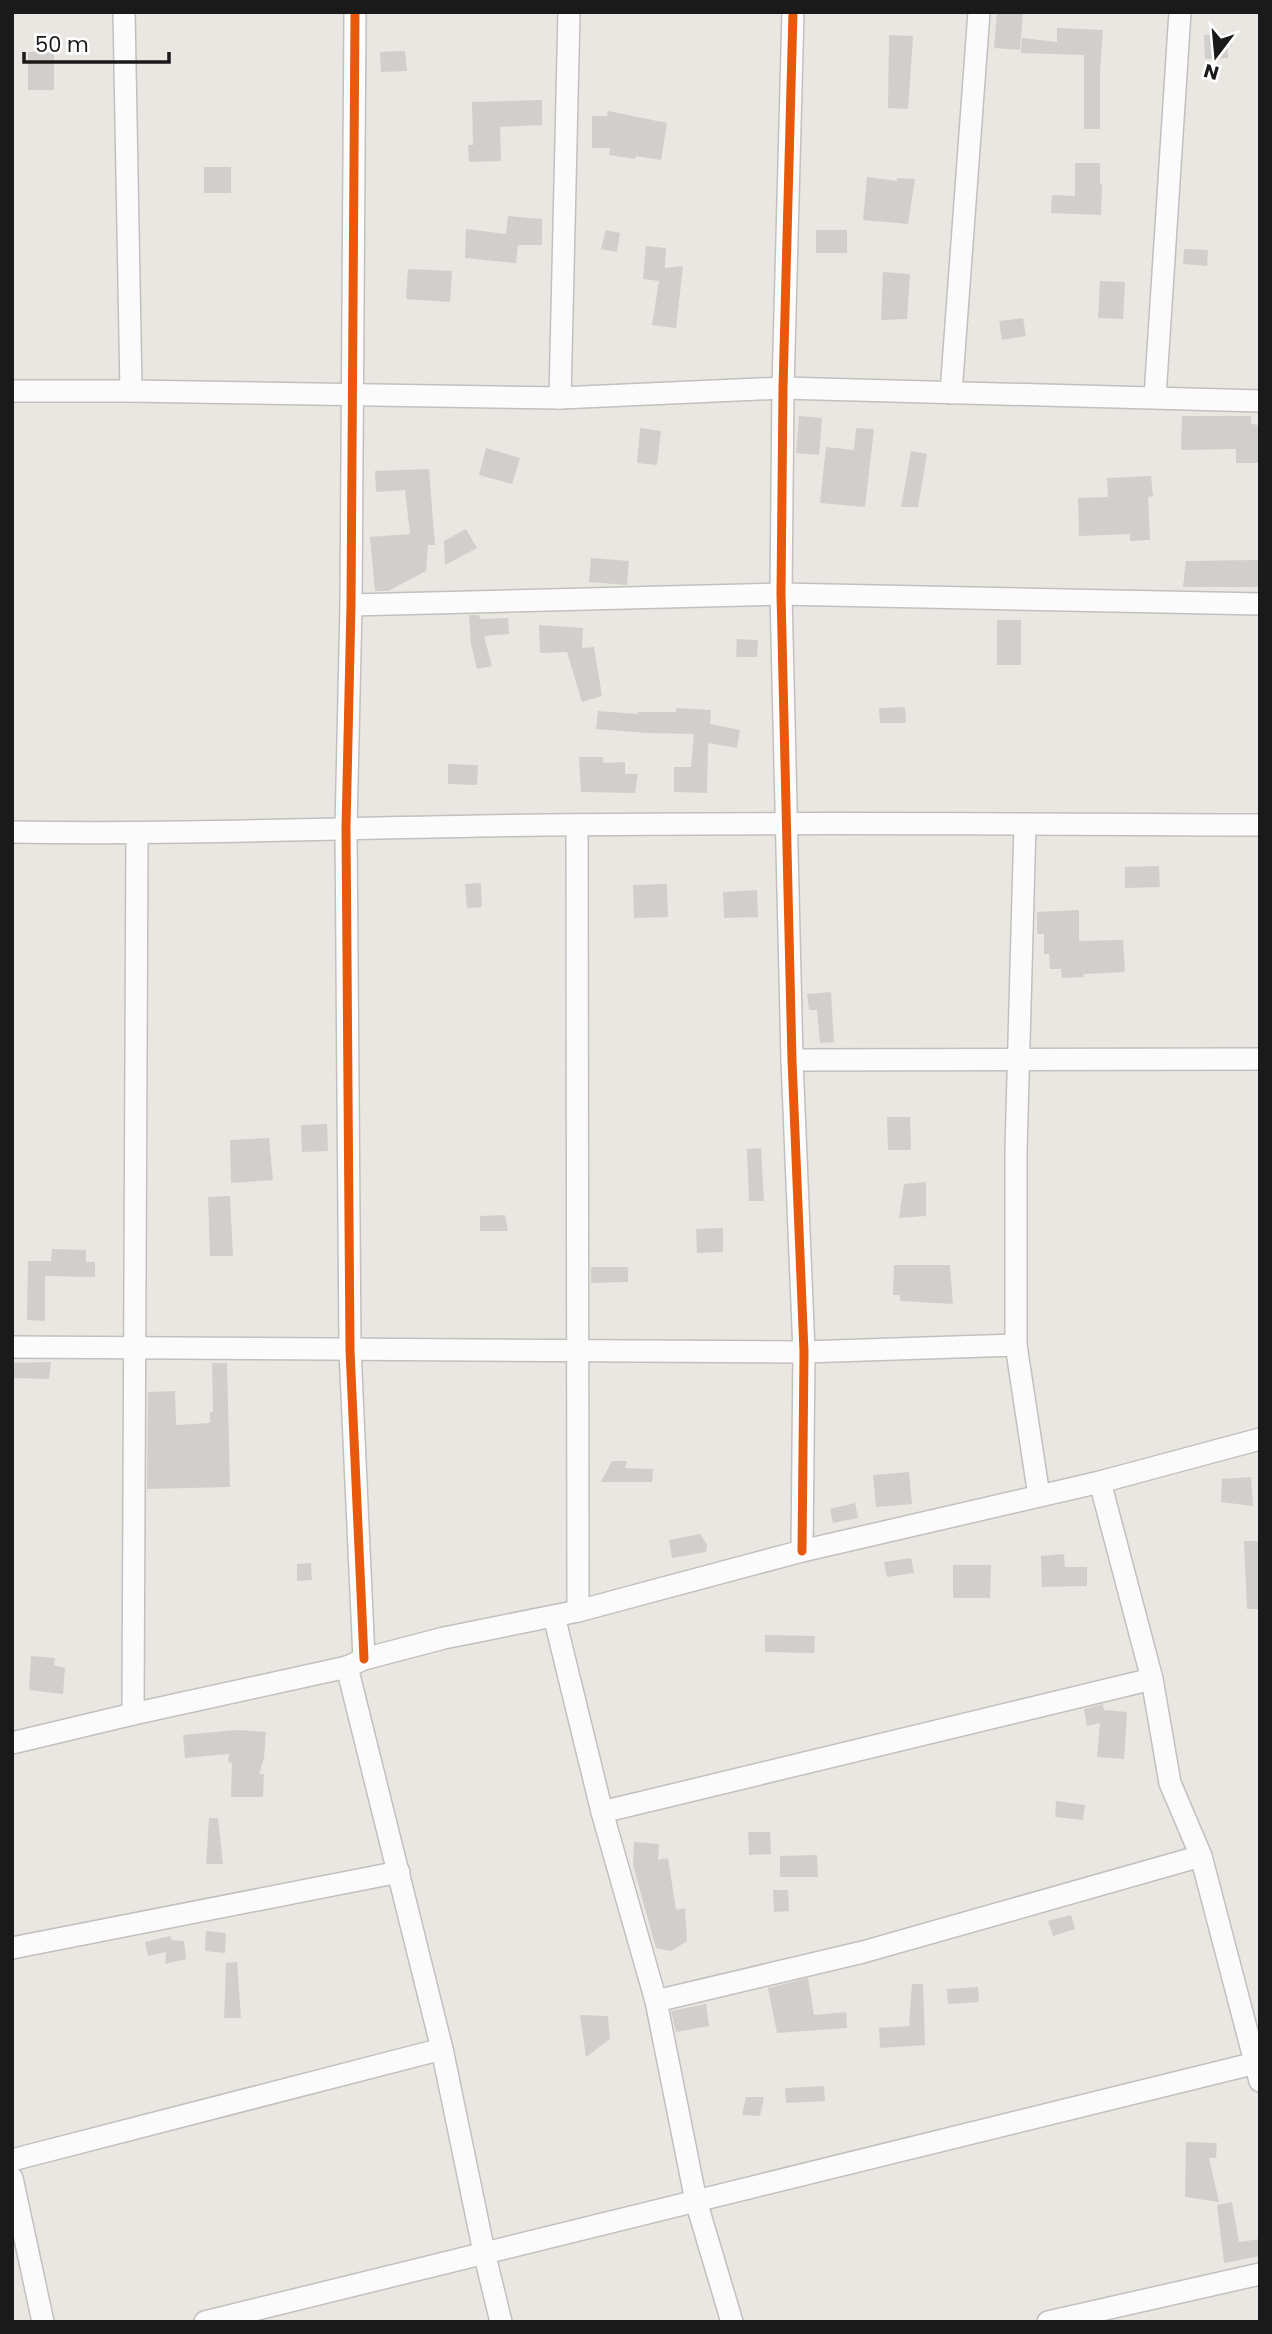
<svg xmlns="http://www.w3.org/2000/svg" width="1272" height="2334" font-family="Poppins,sans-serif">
<rect width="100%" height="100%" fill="#eae6e2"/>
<g fill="#d2cecb">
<path d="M 997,12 L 1023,12 L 1020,50 L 994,48 Z"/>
<path d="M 1057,28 L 1103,30 L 1100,70 L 1100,129 L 1084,129 L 1084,55 L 1021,53 L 1022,38 L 1057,42 Z"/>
<path d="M 1227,34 L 1228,58 L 1205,59 L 1204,35 Z"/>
<path d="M 889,35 L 913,36 L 908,109 L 888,108 Z"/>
<path d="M 405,51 L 407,71 L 381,72 L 380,52 Z"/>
<rect x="28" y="52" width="26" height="38"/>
<path d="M 542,100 L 542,125 L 500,127 L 501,161 L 469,162 L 468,145 L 473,145 L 472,102 Z"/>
<path d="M 608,111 L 667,123 L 661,160 L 636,156 L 635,159 L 609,155 L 610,148 L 592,148 L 592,116 L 607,116 Z"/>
<path d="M 1075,163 L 1100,163 L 1100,184 L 1102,184 L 1101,215 L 1051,213 L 1052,195 L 1075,196 Z"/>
<rect x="204" y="167" width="27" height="26"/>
<path d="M 867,177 L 897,181 L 897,178 L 915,179 L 908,224 L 863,220 Z"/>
<path d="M 508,216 L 542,219 L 542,245 L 518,245 L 516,263 L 465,258 L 466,229 L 506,234 Z"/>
<path d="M 606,230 L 620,233 L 617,252 L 601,249 Z"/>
<rect x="816" y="230" width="31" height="23"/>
<path d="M 646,246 L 666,248 L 665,268 L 683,266 L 676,328 L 652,325 L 659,281 L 643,279 Z"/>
<path d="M 1184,249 L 1208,250 L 1207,266 L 1183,264 Z"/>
<path d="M 408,269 L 452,271 L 450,302 L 406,299 Z"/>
<path d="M 883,272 L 910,274 L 907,319 L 881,320 Z"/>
<path d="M 1100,281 L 1125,282 L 1123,319 L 1098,318 Z"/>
<path d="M 1023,318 L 1026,336 L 1002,340 L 999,321 Z"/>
<path d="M 799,416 L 822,418 L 819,455 L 796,453 Z"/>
<path d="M 1182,416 L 1251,416 L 1251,424 L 1260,425 L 1260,463 L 1236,463 L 1236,449 L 1181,450 Z"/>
<path d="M 640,428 L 661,431 L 657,465 L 637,463 Z"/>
<path d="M 856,428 L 874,429 L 865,507 L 820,503 L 826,447 L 854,450 Z"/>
<path d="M 486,448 L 520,458 L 512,484 L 479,475 Z"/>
<path d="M 911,451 L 927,454 L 918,507 L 901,507 Z"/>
<path d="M 429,469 L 435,545 L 428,545 L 426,571 L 388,591 L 375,591 L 370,537 L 410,534 L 405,490 L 376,492 L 375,471 Z"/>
<path d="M 1151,476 L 1153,496 L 1148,497 L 1150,540 L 1130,541 L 1130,534 L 1079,536 L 1078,498 L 1108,497 L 1107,478 Z"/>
<path d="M 466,529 L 477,548 L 445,565 L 444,541 Z"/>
<path d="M 591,558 L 629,561 L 627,585 L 589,582 Z"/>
<path d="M 1260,560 L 1260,587 L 1183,587 L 1186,561 Z"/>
<path d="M 469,615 L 479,615 L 480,619 L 508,618 L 509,634 L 484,636 L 492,666 L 477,669 L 471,644 Z"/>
<rect x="997" y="620" width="24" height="45"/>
<path d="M 539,625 L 583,628 L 582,648 L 594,647 L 602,696 L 582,702 L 567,652 L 540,653 Z"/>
<path d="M 737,639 L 758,640 L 757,657 L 736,657 Z"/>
<path d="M 905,707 L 906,723 L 880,723 L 879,708 Z"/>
<path d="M 676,708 L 711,710 L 710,724 L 740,730 L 737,748 L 708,743 L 707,793 L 674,792 L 674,767 L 691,767 L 694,734 L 648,733 L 596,729 L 598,711 L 638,714 L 638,712 L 676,712 Z"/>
<path d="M 579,757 L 603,757 L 603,763 L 625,762 L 625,774 L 638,774 L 635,793 L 581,792 Z"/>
<path d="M 448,764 L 478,765 L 477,785 L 448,784 Z"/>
<path d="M 1159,866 L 1160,887 L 1125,888 L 1125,867 Z"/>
<path d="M 481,883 L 482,907 L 467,908 L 465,884 Z"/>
<path d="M 667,884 L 668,917 L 634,918 L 633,885 Z"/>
<path d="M 757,890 L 758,917 L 724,918 L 723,892 Z"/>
<path d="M 1079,910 L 1079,941 L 1123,940 L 1125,972 L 1083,974 L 1084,977 L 1062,978 L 1061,969 L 1050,969 L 1049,954 L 1044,954 L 1044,934 L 1037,934 L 1037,912 Z"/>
<path d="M 831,992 L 834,1042 L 820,1043 L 817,1010 L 809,1010 L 807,994 Z"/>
<path d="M 887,1117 L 910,1117 L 911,1150 L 888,1150 Z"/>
<path d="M 327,1124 L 328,1151 L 302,1152 L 301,1125 Z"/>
<path d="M 269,1138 L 273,1180 L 231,1183 L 230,1140 Z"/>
<path d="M 761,1148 L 764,1201 L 749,1201 L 747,1149 Z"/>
<path d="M 926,1182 L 926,1216 L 899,1218 L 904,1184 Z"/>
<path d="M 230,1196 L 233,1256 L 210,1256 L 208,1197 Z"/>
<path d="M 505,1215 L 508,1231 L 480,1231 L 480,1216 Z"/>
<path d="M 723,1228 L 723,1252 L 697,1253 L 696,1229 Z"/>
<path d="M 52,1249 L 86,1250 L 86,1262 L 95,1262 L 95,1277 L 45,1276 L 45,1321 L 27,1320 L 28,1261 L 51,1261 Z"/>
<path d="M 894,1265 L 950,1265 L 953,1304 L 900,1301 L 900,1295 L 893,1295 Z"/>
<path d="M 591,1267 L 628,1267 L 628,1282 L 591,1283 Z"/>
<path d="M 51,1362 L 49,1379 L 12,1378 L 12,1363 Z"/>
<path d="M 212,1363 L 227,1363 L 230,1487 L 147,1489 L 148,1392 L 175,1391 L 176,1425 L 210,1423 L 210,1412 L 213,1412 Z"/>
<path d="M 612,1461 L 627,1461 L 625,1468 L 653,1469 L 652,1482 L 601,1482 Z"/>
<path d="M 909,1472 L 912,1504 L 876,1507 L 873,1475 Z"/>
<path d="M 1251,1477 L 1253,1506 L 1221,1502 L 1222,1479 Z"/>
<path d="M 855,1503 L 858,1518 L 833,1523 L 830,1509 Z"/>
<path d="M 700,1534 L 707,1544 L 706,1552 L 672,1558 L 669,1540 Z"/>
<path d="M 1244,1541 L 1260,1541 L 1260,1609 L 1247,1609 Z"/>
<path d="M 1064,1554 L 1065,1567 L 1087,1567 L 1087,1586 L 1042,1587 L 1041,1556 Z"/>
<path d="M 911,1558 L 914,1573 L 887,1577 L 884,1562 Z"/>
<path d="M 311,1563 L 312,1580 L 297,1581 L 297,1564 Z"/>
<path d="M 953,1565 L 991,1565 L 990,1598 L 953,1598 Z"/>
<path d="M 765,1635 L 815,1636 L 814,1653 L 765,1652 Z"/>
<path d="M 31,1656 L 55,1658 L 54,1665 L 65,1668 L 63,1694 L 29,1690 Z"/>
<path d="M 1103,1704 L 1104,1710 L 1127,1712 L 1124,1759 L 1097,1757 L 1100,1723 L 1087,1726 L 1084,1709 Z"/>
<path d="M 237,1730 L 266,1732 L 264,1758 L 259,1774 L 264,1774 L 263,1797 L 231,1797 L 232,1763 L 228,1762 L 229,1754 L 185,1758 L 183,1735 Z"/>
<path d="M 1056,1801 L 1085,1805 L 1083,1820 L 1055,1817 Z"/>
<path d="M 209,1818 L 218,1818 L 223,1864 L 206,1864 Z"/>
<path d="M 748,1832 L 770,1832 L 771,1854 L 749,1855 Z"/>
<path d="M 634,1842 L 659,1844 L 658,1860 L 668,1858 L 676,1910 L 685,1908 L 687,1941 L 671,1951 L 656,1948 L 633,1865 Z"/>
<path d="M 817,1855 L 818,1877 L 780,1877 L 780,1856 Z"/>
<path d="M 773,1890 L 788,1890 L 789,1911 L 774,1912 Z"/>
<path d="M 1071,1915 L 1075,1929 L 1053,1936 L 1048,1921 Z"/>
<path d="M 206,1931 L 226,1933 L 225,1953 L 205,1951 Z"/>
<path d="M 170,1936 L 172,1940 L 184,1941 L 186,1959 L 165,1964 L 166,1952 L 148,1956 L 145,1942 Z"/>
<path d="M 237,1962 L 241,2018 L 224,2018 L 226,1963 Z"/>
<path d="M 808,1978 L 814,2015 L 846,2012 L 847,2028 L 777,2033 L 768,1988 Z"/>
<path d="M 912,1984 L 923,1984 L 925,2045 L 880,2048 L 879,2028 L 909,2026 Z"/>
<path d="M 978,1987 L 979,2002 L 948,2004 L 947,1989 Z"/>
<path d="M 706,2004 L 709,2026 L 676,2032 L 671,2011 Z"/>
<path d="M 580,2015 L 608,2016 L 610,2039 L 586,2057 Z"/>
<path d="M 824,2086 L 825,2101 L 786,2103 L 785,2088 Z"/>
<path d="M 746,2097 L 764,2097 L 760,2116 L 742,2115 Z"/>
<path d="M 1186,2142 L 1217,2143 L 1216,2158 L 1209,2158 L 1219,2202 L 1185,2197 Z"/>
<path d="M 1232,2202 L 1239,2242 L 1260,2239 L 1260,2256 L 1224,2263 L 1217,2205 Z"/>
</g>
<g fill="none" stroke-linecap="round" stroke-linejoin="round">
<defs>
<g id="minor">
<path d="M 124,12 L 131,391"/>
<path d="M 355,12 L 351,605 L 346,828 L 350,1350 L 364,1659"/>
<path d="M 793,12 L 783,388 L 781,594 L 792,1060 L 804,1352 L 802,1551"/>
<path d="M 12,391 L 131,391 L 560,398 L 783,388 L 1260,401"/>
<path d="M 951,393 L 979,12"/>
<path d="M 1155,397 L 1180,12"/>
<path d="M 560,398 L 569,12"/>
<path d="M 351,605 L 781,594 L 1260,604"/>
<path d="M 577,825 L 578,1611"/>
<path d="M 12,832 C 190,835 367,827 545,825 C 783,822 1022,824 1260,825"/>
<path d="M 792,1060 L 1260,1059"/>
<path d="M 1016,1345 L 1016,1150 L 1025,824"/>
<path d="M 12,1347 L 804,1352 L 1016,1345 L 1039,1496"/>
<path d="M 1100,1482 L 1152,1679 L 1170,1783 L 1201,1856 L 1260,2081"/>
<path d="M 554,1616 L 602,1812 L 656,2001 L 696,2201 L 732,2322"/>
<path d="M 347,1667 L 442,2049 L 484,2252 L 501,2322"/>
<path d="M 133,1714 L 137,834"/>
<path d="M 12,1743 L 133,1714 L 347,1667 L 364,1659 L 444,1638 L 578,1611 L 802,1551 L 1100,1482 L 1260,1439"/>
<path d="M 602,1812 L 1152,1679"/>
<path d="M 12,1948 L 399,1872"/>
<path d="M 656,2001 L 863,1952 L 1201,1856"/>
<path d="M 12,2160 L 442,2049"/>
<path d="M 12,2178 L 43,2322"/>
<path d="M 205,2322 L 1260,2062"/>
<path d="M 1048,2322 L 1260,2274"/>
</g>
</defs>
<use href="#minor" stroke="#c2c0be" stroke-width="24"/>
<use href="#minor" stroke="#fcfbfb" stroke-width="21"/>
<defs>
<g id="cycleway">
<path d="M 355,12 L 351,605 L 346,828 L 350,1350 L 364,1659"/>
<path d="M 793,12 L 783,388 L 781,594 L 792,1060 L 804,1352 L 802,1551"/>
</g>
</defs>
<use href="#cycleway" stroke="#fff" stroke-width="13"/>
<use href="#cycleway" stroke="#e8590c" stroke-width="9"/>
</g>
<rect width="1272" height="2334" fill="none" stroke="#1a1a1a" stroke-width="28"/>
<g transform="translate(1216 56) rotate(196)" stroke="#ffffff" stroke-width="5" paint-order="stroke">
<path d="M0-5L12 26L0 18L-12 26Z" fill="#1a1a1a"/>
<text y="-10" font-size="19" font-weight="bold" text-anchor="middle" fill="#1a1a1a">N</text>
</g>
<path d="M24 52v10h145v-10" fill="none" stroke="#1a1a1a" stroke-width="3.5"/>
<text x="35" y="52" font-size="21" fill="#1a1a1a" stroke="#ffffff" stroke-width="5" paint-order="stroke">50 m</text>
</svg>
